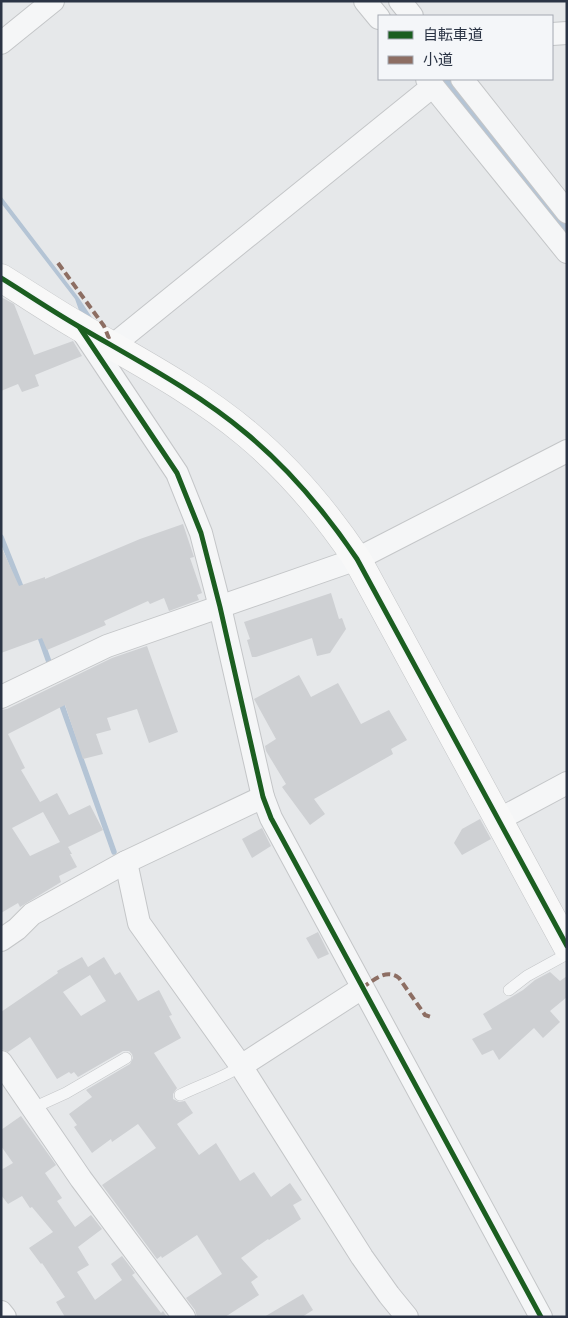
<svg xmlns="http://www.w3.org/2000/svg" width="568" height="1318" font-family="'PT Sans','Noto Sans JP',sans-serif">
<rect width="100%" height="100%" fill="#e6e8ea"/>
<g fill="#b4c4d5">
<path d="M 435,79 L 456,79 L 567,220 L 567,250 Z"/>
<path d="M 1,196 L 79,298 L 95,322 L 204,524 L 80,313 L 75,299 L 1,203 Z"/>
</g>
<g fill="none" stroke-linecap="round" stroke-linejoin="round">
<g stroke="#b4c4d5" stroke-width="5.5">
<path d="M 1,537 L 23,592"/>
<path d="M 38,631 L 49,662"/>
<path d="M 60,700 L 114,852"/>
</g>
</g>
<g fill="#ced0d3" fill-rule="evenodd">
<path d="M 1,297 L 14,304 L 34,355 L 73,341 L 82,356 L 35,375 L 39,386 L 22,392 L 18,384 L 1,391 Z"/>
<path d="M 183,524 L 194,557 L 190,558 L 202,593 L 197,595 L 199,600 L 169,611 L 164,598 L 150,604 L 148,601 L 104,621 L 106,625 L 47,650 L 42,638 L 1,653 L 1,546 L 19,586 L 45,577 L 45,579 L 140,539 Z"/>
<path d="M 331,593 L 339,619 L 342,618 L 346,629 L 330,653 L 317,656 L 312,638 L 256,657 L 252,657 L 247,640 L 250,639 L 244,622 Z"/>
<path d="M 147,646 L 178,732 L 149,743 L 137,709 L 107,718 L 111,730 L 96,734 L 103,754 L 83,759 L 65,705 L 8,734 L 25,768 L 21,770 L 40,802 L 57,793 L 69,815 L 90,805 L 103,830 L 68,847 L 72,854 L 70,854 L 77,867 L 59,876 L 61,882 L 20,907 L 18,903 L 1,913 L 1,710 L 7,709 L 112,658 ZM 43,812 L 60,842 L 30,856 L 12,828 Z"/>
<path d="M 299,675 L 311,697 L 338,683 L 361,724 L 389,710 L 407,740 L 391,749 L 393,754 L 314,799 L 325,814 L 310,825 L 282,787 L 286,784 L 266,751 L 265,746 L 276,739 L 254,699 Z"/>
<path d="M 480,819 L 491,839 L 462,855 L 454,843 L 462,829 Z"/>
<path d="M 262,828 L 271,846 L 252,858 L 242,839 Z"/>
<path d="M 318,932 L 329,954 L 318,959 L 306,938 Z"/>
<path d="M 82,957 L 88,967 L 104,957 L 115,975 L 120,972 L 138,1001 L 159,990 L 172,1015 L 169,1016 L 181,1038 L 154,1053 L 177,1088 L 173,1094 L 173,1099 L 179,1102 L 185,1101 L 193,1113 L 177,1124 L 199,1155 L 216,1143 L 240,1181 L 254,1172 L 271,1197 L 290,1183 L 302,1200 L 293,1205 L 301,1219 L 269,1240 L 268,1239 L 241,1258 L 258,1277 L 251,1282 L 259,1295 L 225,1317 L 197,1317 L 195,1310 L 186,1298 L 222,1274 L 197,1235 L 162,1258 L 161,1256 L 157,1259 L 102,1185 L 156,1148 L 138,1124 L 112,1142 L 111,1139 L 92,1153 L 74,1127 L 77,1125 L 69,1114 L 92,1097 L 86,1090 L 130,1064 L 133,1058 L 132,1054 L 129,1051 L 123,1051 L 78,1077 L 74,1072 L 71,1074 L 69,1072 L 57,1079 L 30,1037 L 8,1052 L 1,1049 L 1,1012 L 58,973 L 57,971 ZM 90,975 L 106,1001 L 81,1016 L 63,992 Z"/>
<path d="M 550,972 L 560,981 L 567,976 L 567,997 L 550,1011 L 560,1022 L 543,1038 L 534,1028 L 499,1060 L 493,1050 L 482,1055 L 472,1039 L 492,1029 L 483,1014 L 523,990 L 535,980 Z"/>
<path d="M 21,1116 L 56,1165 L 45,1173 L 62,1198 L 57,1201 L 75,1227 L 91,1215 L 102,1229 L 78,1247 L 89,1265 L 77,1272 L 95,1300 L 122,1280 L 111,1264 L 122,1256 L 135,1273 L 132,1275 L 161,1313 L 163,1311 L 167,1317 L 65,1317 L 56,1302 L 65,1297 L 42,1263 L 41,1264 L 29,1248 L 53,1232 L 32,1207 L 30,1208 L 22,1196 L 8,1204 L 1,1195 L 1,1170 L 13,1163 L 1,1146 L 1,1130 Z"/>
<path d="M 303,1294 L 313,1310 L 302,1317 L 264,1317 Z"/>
</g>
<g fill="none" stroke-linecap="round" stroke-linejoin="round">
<defs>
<g id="lane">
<path d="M 509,990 L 527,976 L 567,954"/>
<path d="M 180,1095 C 200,1085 223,1078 241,1066"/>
<path d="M 33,1108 L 66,1093 L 126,1058"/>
</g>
<g id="street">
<path d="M 365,1 L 379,18"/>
<path d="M 400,1 L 412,16"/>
<path d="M 552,34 L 567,33"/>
<path d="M 1,43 L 53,1"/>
<path d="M 427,79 L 567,252"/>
<path d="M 462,79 L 567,212"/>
<path d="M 81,329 L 177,473 L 201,533 L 220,607 L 263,797 L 271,818 L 541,1317"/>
<path d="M 112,346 L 433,86"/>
<path d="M 1,697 L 107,646 L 357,559 L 567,451"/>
<path d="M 498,820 L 567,783"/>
<path d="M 126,862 L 139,923 L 241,1066 L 362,988"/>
<path d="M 1,940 L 17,929 L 32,914 L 126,862 L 263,797"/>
<path d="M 1,1062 L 81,1179 L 184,1317"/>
<path d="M 241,1066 L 362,1257 L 389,1295 L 407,1317"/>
<path d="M 1,1312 L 5,1317"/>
</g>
<path id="secondary" d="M 1,278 C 27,294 52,311 78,326 C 136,360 196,391 247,434 C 289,469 326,513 357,559 L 567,946"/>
</defs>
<use href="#lane" stroke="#c4c6c8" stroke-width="12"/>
<use href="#street" stroke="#c4c6c8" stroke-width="24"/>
<use href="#secondary" stroke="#c4c6c8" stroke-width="29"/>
<use href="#lane" stroke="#f5f6f7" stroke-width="11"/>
<use href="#street" stroke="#f5f6f7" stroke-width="22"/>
<use href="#secondary" stroke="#f8f8f8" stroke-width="28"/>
<g stroke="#8d6e63" stroke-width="4" stroke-dasharray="8 4" stroke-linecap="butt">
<path d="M 58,263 L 104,326 L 112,346"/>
<path d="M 362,988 C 374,980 386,968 399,978 L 425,1015 L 431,1017"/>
</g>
<defs>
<g id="cycleway">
<path d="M 1,278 C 27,294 52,311 78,326 C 136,360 196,391 247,434 C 289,469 326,513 357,559 L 567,946"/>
<path d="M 80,328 L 177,473 L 201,533 L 220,607 L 263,797 L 271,818 L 541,1317"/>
</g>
</defs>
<use href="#cycleway" stroke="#f4f6f9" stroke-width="8"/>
<use href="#cycleway" stroke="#1b5e20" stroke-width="5"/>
</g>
<rect width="568" height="1318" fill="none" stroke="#2b3445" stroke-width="5"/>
<rect x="378" y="15" width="175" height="65" fill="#f4f6f9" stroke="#a4a8b1"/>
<rect x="388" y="31" width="25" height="8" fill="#1b5e20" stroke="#a4a8b1"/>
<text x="423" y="40" font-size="15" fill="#2b3445">自転車道</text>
<rect x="388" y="56" width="25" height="8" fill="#8d6e63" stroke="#a4a8b1"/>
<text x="423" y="65" font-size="15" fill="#2b3445">小道</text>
</svg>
